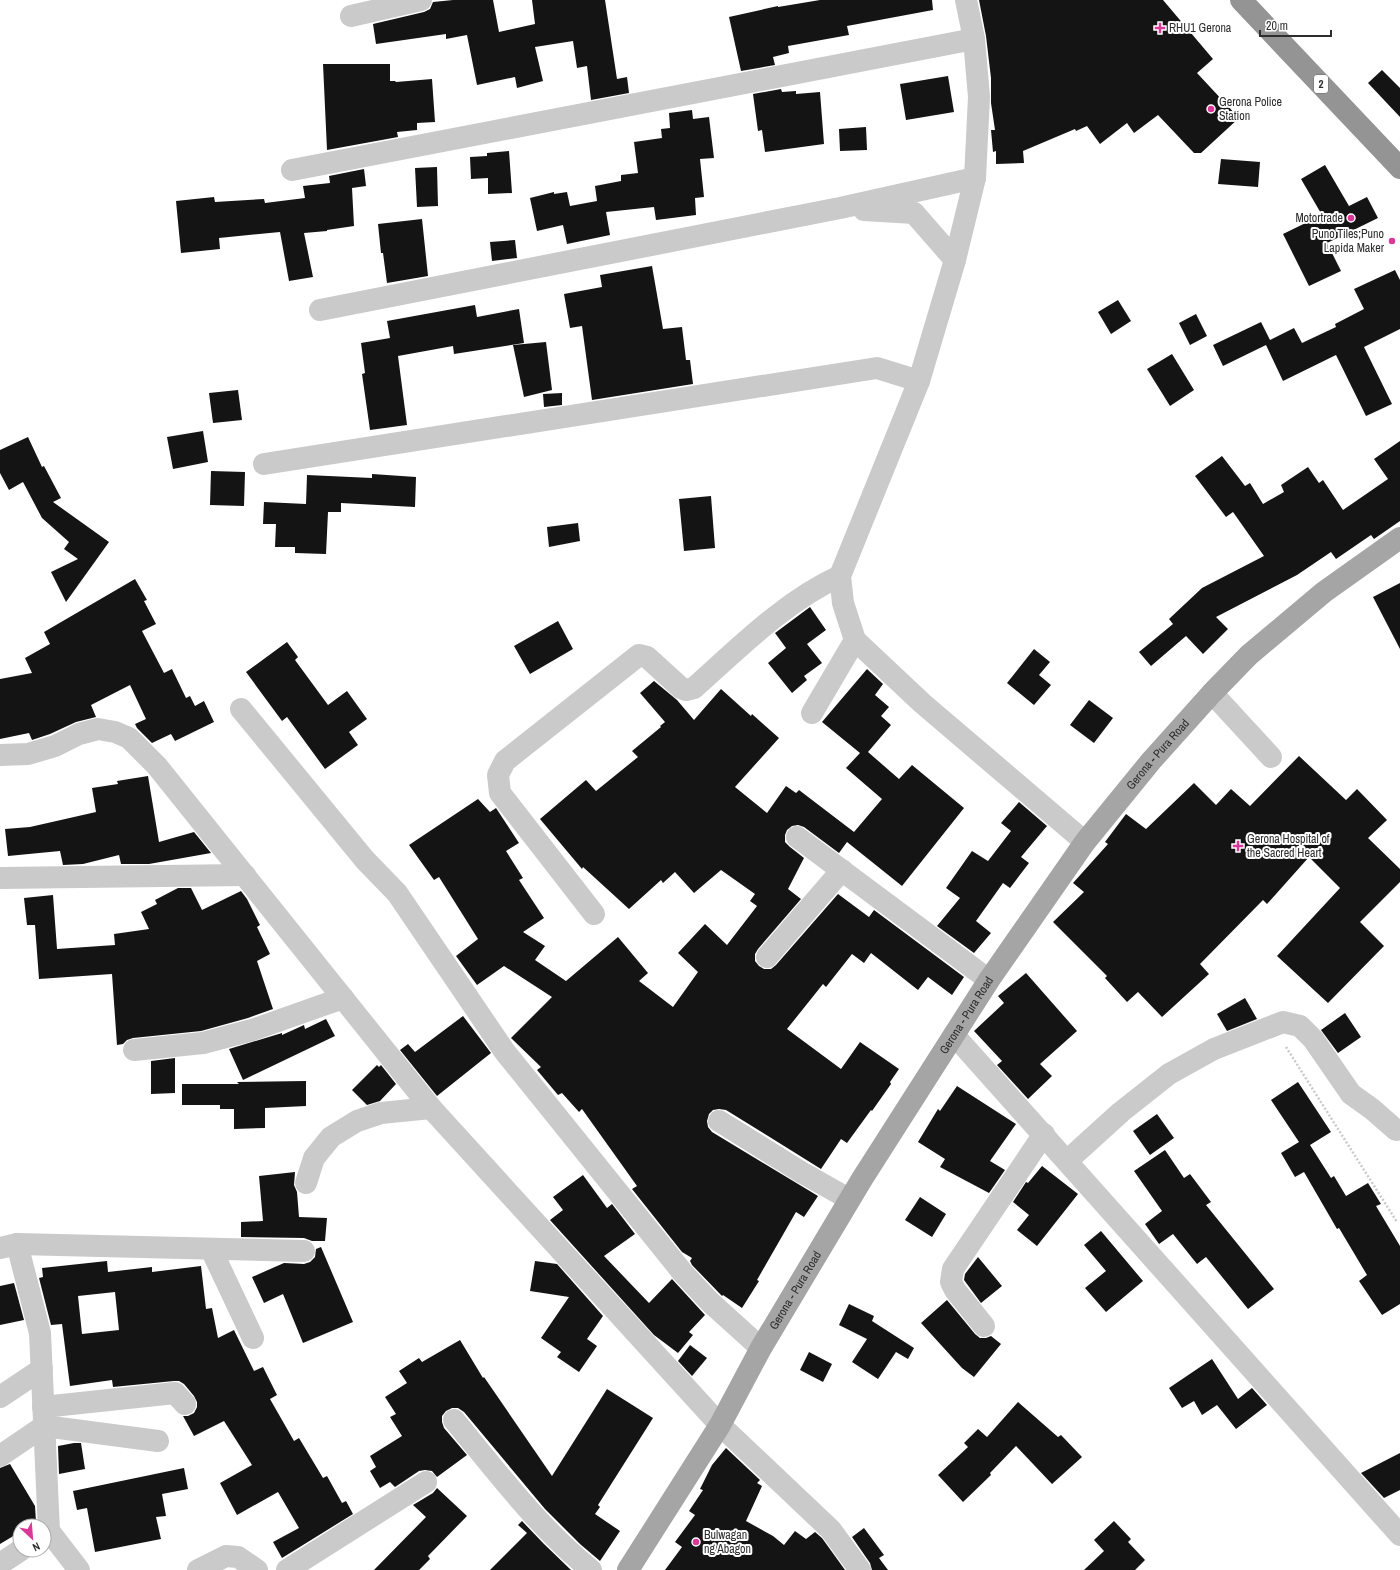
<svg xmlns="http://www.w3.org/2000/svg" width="1400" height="1570" font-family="'Archivo Narrow',sans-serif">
<rect width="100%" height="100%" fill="#fff"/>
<g fill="#141414" fill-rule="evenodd">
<path d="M 453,0 L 493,0 L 499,32 L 535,24 L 532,0 L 605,0 L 617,79 L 627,77 L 629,93 L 591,100 L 587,66 L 577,68 L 573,41 L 535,47 L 543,81 L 517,88 L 515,77 L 477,85 L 467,35 L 446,39 L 446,34 L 376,44 L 373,24 L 424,12 L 430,9 L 433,2 Z"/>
<path d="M 820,0 L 932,0 L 933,10 L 847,26 L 849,35 L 788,46 L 789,53 L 773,57 L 775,65 L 741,71 L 729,17 L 778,6 L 778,7 Z"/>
<path d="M 979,0 L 1163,0 L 1213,59 L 1197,73 L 1239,118 L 1201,153 L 1194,153 L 1158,115 L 1134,133 L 1127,123 L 1100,144 L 1087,126 L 1076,131 L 1075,129 L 1023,151 L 1024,163 L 996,164 L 996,151 L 993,152 L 991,130 L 995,130 L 991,103 L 991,78 L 986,36 Z"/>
<path d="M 323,64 L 390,64 L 390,81 L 395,81 L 396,82 L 432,79 L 435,122 L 417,123 L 417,130 L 397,132 L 398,137 L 327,150 Z"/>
<path d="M 1382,70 L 1400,88 L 1400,117 L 1368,83 Z"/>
<path d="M 948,76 L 954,112 L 906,120 L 900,84 Z"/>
<path d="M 781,89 L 782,92 L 796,91 L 796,94 L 820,92 L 824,144 L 765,152 L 762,130 L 758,131 L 753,94 Z"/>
<path d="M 692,110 L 693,119 L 709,117 L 714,158 L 700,159 L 704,197 L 695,198 L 696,215 L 656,220 L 654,207 L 606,212 L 610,235 L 567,244 L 563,225 L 537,231 L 530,198 L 554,192 L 554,194 L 567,192 L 570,206 L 597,201 L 595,186 L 621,181 L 621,175 L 638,173 L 634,142 L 662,138 L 661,129 L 670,128 L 669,113 Z"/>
<path d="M 866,127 L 867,150 L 840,151 L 839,129 Z"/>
<path d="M 509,151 L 512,193 L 488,194 L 488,178 L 471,179 L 470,157 L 487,156 L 487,153 Z"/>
<path d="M 1221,159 L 1260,162 L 1258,187 L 1218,184 Z"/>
<path d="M 1325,165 L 1349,206 L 1367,197 L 1378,218 L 1327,243 L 1341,271 L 1309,286 L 1283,234 L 1322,215 L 1301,179 Z"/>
<path d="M 437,167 L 438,206 L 417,207 L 415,168 Z"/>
<path d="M 364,169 L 366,186 L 352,188 L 354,226 L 327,230 L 327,231 L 304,233 L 313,277 L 289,281 L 280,232 L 219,238 L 220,249 L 181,253 L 176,201 L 214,197 L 215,202 L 264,199 L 265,203 L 305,198 L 303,186 L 330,183 L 329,176 Z"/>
<path d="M 422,219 L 428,276 L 387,283 L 383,253 L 381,253 L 378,224 Z"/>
<path d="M 515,240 L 517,258 L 492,261 L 490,242 Z"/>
<path d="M 652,266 L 663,329 L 682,327 L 686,360 L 690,360 L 693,384 L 592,400 L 582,326 L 570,328 L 564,294 L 602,287 L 600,275 Z"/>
<path d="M 1395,270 L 1400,280 L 1400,329 L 1364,347 L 1392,404 L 1366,416 L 1336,355 L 1283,381 L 1266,345 L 1223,366 L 1213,345 L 1261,322 L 1270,340 L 1294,328 L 1302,343 L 1336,327 L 1335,324 L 1364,309 L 1354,289 Z"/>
<path d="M 1118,300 L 1131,321 L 1111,334 L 1098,312 Z"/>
<path d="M 475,305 L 477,317 L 519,309 L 524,343 L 454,354 L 453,346 L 398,356 L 407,425 L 370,430 L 362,374 L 365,373 L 361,343 L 390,338 L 387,321 Z"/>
<path d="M 1196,314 L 1207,336 L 1190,345 L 1179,323 Z"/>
<path d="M 546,342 L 552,390 L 524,397 L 513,345 Z"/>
<path d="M 1172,354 L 1194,390 L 1170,406 L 1147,369 Z"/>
<path d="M 238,390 L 242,420 L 213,423 L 209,393 Z"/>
<path d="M 562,393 L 562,405 L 544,407 L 543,394 Z"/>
<path d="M 203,431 L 208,462 L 173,469 L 167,437 Z"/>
<path d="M 28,437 L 42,467 L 44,466 L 61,498 L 53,502 L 109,542 L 66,602 L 51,572 L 78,559 L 64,549 L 69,542 L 42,518 L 23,482 L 9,490 L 0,473 L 0,450 Z"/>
<path d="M 1400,441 L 1400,521 L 1374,539 L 1371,535 L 1336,559 L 1331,552 L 1297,575 L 1216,617 L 1228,629 L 1203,654 L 1186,636 L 1151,666 L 1139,652 L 1173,624 L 1169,619 L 1202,588 L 1264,556 L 1233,512 L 1226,517 L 1195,476 L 1222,456 L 1245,486 L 1250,483 L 1263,504 L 1284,492 L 1281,485 L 1308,467 L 1319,483 L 1323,480 L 1343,510 L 1388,479 L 1374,459 Z"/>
<path d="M 211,471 L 245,472 L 244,506 L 210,505 Z"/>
<path d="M 372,474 L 416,477 L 415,507 L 341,503 L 341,512 L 328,512 L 326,554 L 295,553 L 295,547 L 275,547 L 276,524 L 263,524 L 264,502 L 306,504 L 307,475 L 372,478 Z"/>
<path d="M 711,496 L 715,548 L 684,551 L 679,499 Z"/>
<path d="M 578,523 L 580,541 L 549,547 L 547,527 Z"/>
<path d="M 135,579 L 147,600 L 144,601 L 156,624 L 142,631 L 164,673 L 172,669 L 186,698 L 190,696 L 195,706 L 204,701 L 214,722 L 175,741 L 171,734 L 152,743 L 137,728 L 135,724 L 146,719 L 130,685 L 91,705 L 96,717 L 76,722 L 50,734 L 32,740 L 29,733 L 0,739 L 0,679 L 32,673 L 25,658 L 50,644 L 44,632 Z"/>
<path d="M 1400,583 L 1400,649 L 1373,597 Z"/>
<path d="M 810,607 L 826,630 L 807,644 L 822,663 L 804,676 L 807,680 L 792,693 L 768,663 L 786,648 L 775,633 Z"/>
<path d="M 558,621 L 573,649 L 530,674 L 514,646 Z"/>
<path d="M 287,642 L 298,657 L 295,660 L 328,705 L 347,691 L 367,719 L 349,732 L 358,745 L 325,769 L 287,717 L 282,721 L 246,672 Z"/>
<path d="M 1034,649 L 1050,662 L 1039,675 L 1051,685 L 1034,705 L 1007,683 Z"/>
<path d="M 867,669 L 883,684 L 875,695 L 889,707 L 881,716 L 891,725 L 868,752 L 899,779 L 912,765 L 964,808 L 902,886 L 847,842 L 839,853 L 804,827 L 798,825 L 792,826 L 787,830 L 785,835 L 785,842 L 790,847 L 804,858 L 788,889 L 801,899 L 758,949 L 755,954 L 755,961 L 759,966 L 764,969 L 771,969 L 776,965 L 838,894 L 869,917 L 874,910 L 964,977 L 952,995 L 928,977 L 918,990 L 871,953 L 864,963 L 852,954 L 826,987 L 823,984 L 787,1029 L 841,1069 L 860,1042 L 899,1069 L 890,1082 L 891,1084 L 872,1111 L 871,1110 L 847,1143 L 841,1139 L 821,1169 L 726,1110 L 719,1109 L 713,1110 L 709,1114 L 707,1121 L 708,1127 L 712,1132 L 818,1196 L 804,1217 L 796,1212 L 757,1280 L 759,1281 L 742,1308 L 723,1295 L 722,1296 L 692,1265 L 690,1261 L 692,1258 L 682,1252 L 632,1189 L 637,1186 L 582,1109 L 579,1112 L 562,1093 L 558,1095 L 537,1070 L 541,1067 L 511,1038 L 552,997 L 504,966 L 477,985 L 456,956 L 478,939 L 439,877 L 434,880 L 409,845 L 478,799 L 490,812 L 496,808 L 519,843 L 506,851 L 523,878 L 519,880 L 544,918 L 523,932 L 545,946 L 535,960 L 566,981 L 618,937 L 648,973 L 639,981 L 673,1007 L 698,972 L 678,953 L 705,924 L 727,945 L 757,906 L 750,901 L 755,894 L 721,870 L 694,893 L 675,872 L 663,883 L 661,880 L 629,909 L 583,867 L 582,869 L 540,819 L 586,780 L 596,791 L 638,757 L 632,751 L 661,727 L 660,726 L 665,722 L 640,693 L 654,681 L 677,700 L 694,720 L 721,689 L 751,716 L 752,714 L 779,738 L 735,787 L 767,813 L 786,786 L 796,793 L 799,790 L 854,832 L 882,799 L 846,768 L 860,753 L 822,722 Z"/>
<path d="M 1089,700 L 1113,718 L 1094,743 L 1070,725 Z"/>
<path d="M 1299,756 L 1346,800 L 1357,789 L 1387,820 L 1368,838 L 1400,869 L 1400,882 L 1360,922 L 1384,946 L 1328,1003 L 1277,956 L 1340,888 L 1309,857 L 1267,904 L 1263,900 L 1200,964 L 1209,974 L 1162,1017 L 1138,992 L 1127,1002 L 1105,978 L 1107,976 L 1053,922 L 1084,892 L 1073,883 L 1108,844 L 1105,842 L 1126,814 L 1146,829 L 1194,783 L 1216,805 L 1231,789 L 1250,806 Z"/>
<path d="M 148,776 L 159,842 L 194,832 L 211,853 L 149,864 L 121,864 L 119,855 L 83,864 L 63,865 L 60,851 L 8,856 L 5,829 L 30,827 L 96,812 L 92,788 L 118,784 L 117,781 Z"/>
<path d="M 1019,802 L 1047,826 L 1021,857 L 1029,863 L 1010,888 L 1003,883 L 976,921 L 991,933 L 974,953 L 937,926 L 960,898 L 946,888 L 972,851 L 988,861 L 1011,831 L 1001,823 Z"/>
<path d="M 178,888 L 191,888 L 202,910 L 241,891 L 247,899 L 260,925 L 257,927 L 270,954 L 257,961 L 273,1009 L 248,1018 L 201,1031 L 133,1038 L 127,1040 L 123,1044 L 117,1045 L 112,974 L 39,979 L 35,925 L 27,925 L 24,898 L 53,895 L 57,949 L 115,945 L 114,934 L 149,929 L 141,912 L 157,904 L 155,900 Z"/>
<path d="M 1026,973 L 1077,1031 L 1040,1064 L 1052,1076 L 1028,1099 L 997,1065 L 1002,1061 L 974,1031 L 1004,1003 L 998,996 Z"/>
<path d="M 1245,998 L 1257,1019 L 1227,1031 L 1217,1014 Z"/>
<path d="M 1345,1013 L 1361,1037 L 1338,1053 L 1321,1030 Z"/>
<path d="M 463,1016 L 491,1053 L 437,1096 L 400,1050 L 408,1044 L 415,1052 Z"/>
<path d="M 326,1019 L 335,1036 L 243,1080 L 229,1049 L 282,1033 L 282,1035 L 304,1025 L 305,1029 Z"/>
<path d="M 175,1058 L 175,1093 L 151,1094 L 151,1061 Z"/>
<path d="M 377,1065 L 379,1067 L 381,1065 L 396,1084 L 380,1101 L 367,1105 L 352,1090 Z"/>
<path d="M 306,1081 L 306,1106 L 265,1108 L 265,1128 L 234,1129 L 234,1109 L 220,1109 L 220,1105 L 182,1105 L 182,1084 L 239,1084 L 237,1082 Z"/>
<path d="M 1298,1082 L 1331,1132 L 1310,1145 L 1331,1178 L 1334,1176 L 1346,1196 L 1368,1183 L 1381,1204 L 1376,1206 L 1400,1246 L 1400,1304 L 1382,1315 L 1359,1281 L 1367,1275 L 1339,1228 L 1337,1229 L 1304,1172 L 1295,1177 L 1281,1153 L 1299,1142 L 1271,1100 Z"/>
<path d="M 957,1086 L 1016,1124 L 990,1161 L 1005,1170 L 989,1193 L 940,1167 L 945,1159 L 918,1142 L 938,1109 L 940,1111 Z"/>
<path d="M 1157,1114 L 1174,1138 L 1150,1155 L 1133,1131 Z"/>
<path d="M 1165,1150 L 1184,1178 L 1190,1174 L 1211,1202 L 1206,1205 L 1274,1289 L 1248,1309 L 1206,1257 L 1197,1264 L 1173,1234 L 1159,1244 L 1145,1224 L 1162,1211 L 1134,1171 Z"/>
<path d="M 1042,1166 L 1078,1194 L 1037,1246 L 1017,1230 L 1029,1215 L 1013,1202 L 1026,1182 L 1028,1183 Z"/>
<path d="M 295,1172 L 294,1185 L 297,1192 L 299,1217 L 327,1218 L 325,1241 L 312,1241 L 304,1238 L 241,1237 L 241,1222 L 263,1221 L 259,1176 Z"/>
<path d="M 583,1175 L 607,1208 L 612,1204 L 635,1234 L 604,1256 L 649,1303 L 672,1279 L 705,1315 L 689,1332 L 693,1335 L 678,1353 L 654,1335 L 550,1220 L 563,1210 L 553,1197 Z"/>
<path d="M 920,1197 L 946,1214 L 932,1237 L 905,1220 Z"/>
<path d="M 1101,1231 L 1143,1281 L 1106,1312 L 1085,1288 L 1106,1271 L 1084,1245 Z"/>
<path d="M 321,1247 L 353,1322 L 303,1343 L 283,1294 L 264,1303 L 252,1277 L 284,1263 L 304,1264 L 310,1262 L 315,1257 L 316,1249 Z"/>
<path d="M 978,1257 L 1002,1286 L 981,1303 L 964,1280 L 965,1274 Z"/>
<path d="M 107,1261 L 108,1272 L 152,1267 L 152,1272 L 201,1266 L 206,1309 L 212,1308 L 218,1338 L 234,1330 L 254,1371 L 263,1367 L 277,1395 L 270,1399 L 294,1441 L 299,1438 L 323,1478 L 327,1476 L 342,1503 L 346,1501 L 353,1514 L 282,1558 L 273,1542 L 299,1528 L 278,1492 L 237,1515 L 220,1483 L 252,1465 L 224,1421 L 194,1436 L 183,1416 L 188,1416 L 194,1413 L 197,1407 L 197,1402 L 194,1396 L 184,1384 L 179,1381 L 174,1381 L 113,1387 L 112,1380 L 70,1386 L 62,1324 L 51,1325 L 39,1278 L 43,1277 L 42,1268 ZM 115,1292 L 119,1330 L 82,1334 L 78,1296 Z"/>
<path d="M 535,1261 L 557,1264 L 603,1316 L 587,1339 L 597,1346 L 579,1372 L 557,1357 L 561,1352 L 541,1338 L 569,1297 L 530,1291 Z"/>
<path d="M 14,1283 L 24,1320 L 0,1325 L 0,1286 Z"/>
<path d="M 947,1300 L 975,1334 L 980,1338 L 986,1338 L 991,1336 L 1001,1344 L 974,1377 L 962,1368 L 921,1323 Z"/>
<path d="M 849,1304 L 874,1316 L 872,1321 L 914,1348 L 908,1359 L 896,1352 L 878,1379 L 852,1362 L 867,1339 L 839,1325 Z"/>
<path d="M 460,1340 L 483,1378 L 484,1377 L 552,1476 L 607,1389 L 653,1418 L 598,1505 L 600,1507 L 595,1514 L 620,1531 L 600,1561 L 580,1544 L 545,1509 L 464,1412 L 458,1408 L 452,1408 L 446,1411 L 442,1416 L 442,1422 L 444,1428 L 467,1455 L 437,1477 L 432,1471 L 425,1470 L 419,1471 L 395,1487 L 390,1482 L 380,1488 L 370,1471 L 376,1467 L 370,1456 L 402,1436 L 390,1417 L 396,1414 L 385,1397 L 407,1383 L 399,1371 L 419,1358 L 422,1362 Z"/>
<path d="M 690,1345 L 707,1358 L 692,1376 L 678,1361 Z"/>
<path d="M 809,1352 L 832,1364 L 823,1382 L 800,1370 Z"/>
<path d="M 1212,1359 L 1238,1399 L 1252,1388 L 1267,1405 L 1236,1429 L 1217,1405 L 1202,1415 L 1194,1401 L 1182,1408 L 1169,1388 Z"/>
<path d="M 1018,1402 L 1058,1437 L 1061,1435 L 1082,1457 L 1052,1484 L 1016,1446 L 990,1473 L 991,1475 L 963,1502 L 938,1475 L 968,1447 L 964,1443 L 978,1429 L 987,1437 Z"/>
<path d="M 74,1443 L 81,1443 L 85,1469 L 59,1474 L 58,1446 Z"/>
<path d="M 726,1448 L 760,1480 L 757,1483 L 762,1486 L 746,1521 L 773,1536 L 784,1545 L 795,1531 L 806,1539 L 815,1532 L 822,1538 L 845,1570 L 665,1570 L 682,1547 L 675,1542 L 695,1515 L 689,1511 L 703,1490 L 700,1489 L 712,1465 Z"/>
<path d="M 1400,1453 L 1400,1490 L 1384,1498 L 1361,1473 Z"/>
<path d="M 10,1464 L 35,1506 L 36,1522 L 30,1526 L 20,1526 L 20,1532 L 0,1544 L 0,1468 Z"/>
<path d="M 184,1468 L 188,1489 L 162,1494 L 166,1516 L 156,1517 L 161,1539 L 95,1552 L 87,1508 L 77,1510 L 73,1491 Z"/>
<path d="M 437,1488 L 467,1516 L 428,1556 L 430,1559 L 419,1570 L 374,1570 L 426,1517 L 413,1505 L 433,1493 Z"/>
<path d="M 522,1521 L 544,1544 L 571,1570 L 490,1570 L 527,1533 L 518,1525 Z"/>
<path d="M 1114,1521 L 1131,1539 L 1128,1542 L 1145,1560 L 1135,1570 L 1084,1570 L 1104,1551 L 1094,1540 Z"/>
<path d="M 864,1528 L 884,1555 L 879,1558 L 888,1570 L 872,1570 L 870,1563 L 852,1537 Z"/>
</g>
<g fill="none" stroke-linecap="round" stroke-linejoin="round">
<path stroke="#cacaca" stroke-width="2.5" stroke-dasharray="2 2" stroke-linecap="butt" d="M 1286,1047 L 1397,1222"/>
<g stroke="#cacaca" stroke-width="22">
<path d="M 966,0 L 974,39 L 979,97 L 975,178 L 955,260 L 919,381 L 840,576 L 843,603 L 855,640 L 922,703 L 1085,842"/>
<path d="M 351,16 L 421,0"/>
<path d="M 292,170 L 974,39"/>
<path d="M 864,210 L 914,213 L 955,260"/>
<path d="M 320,310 L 840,208 L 975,178"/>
<path d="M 264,464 L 877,368 L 919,381"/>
<path d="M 1212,693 L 1271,757"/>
<path d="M 241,709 L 365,860 L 397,893 L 505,1052 L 683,1273 L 710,1302 L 761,1348"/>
<path d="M 812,713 L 855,640"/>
<path d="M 0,755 L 28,754 L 55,746 L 79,734 L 98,729 L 115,732 L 129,738 L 157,766 L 431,1108 L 720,1425 L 831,1530 L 860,1570"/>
<path d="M 797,837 L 989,980"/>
<path d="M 0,878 L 245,875"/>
<path d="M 594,914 L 500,793 L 498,775 L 505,761 L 639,655 L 647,657 L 681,688 L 686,690 L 694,688 C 739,648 785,601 840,576"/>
<path d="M 767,957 L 842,870"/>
<path d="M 954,1035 L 1400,1535"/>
<path d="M 134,1050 L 203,1043 L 252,1030 L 343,998"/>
<path d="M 719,1121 L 801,1172 L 849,1199"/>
<path d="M 1067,1161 L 1121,1112 L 1169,1074 L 1214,1049 L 1283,1022 L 1300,1026 L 1313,1039 L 1351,1094 L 1372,1109 L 1396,1130"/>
<path d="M 306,1183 L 314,1158 L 331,1137 L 357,1121 L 381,1113 L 431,1108"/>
<path d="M 17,1244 L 304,1251"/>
<path d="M 0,1248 L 17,1244 L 40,1333 L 49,1531 L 79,1570"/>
<path d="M 211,1249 L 253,1338"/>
<path d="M 984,1326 L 955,1290 L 951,1282 L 953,1269 L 1044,1134"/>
<path d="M 0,1397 L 42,1369"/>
<path d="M 43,1407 L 175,1393 L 185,1404"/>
<path d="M 454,1420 C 497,1472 538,1527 591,1570"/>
<path d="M 0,1456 L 44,1426 L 158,1441"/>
<path d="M 0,1564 L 21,1550"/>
<path d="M 198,1570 L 226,1556 L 238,1557 L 257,1570"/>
<path d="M 287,1570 L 426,1482"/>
</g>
<path stroke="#a5a5a5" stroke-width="22" id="s1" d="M 628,1570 L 720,1425 L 761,1348 L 862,1179 L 989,980 L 1085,842 L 1151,761 L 1212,693 L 1249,655 L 1324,592 L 1400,538"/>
<path stroke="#949494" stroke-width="22" d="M 1241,0 L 1400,168"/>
</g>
<g fill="#db3998" stroke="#fff" stroke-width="1.5">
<path d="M1158 22h4v4h4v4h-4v4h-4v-4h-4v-4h4z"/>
<circle cx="1211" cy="109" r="4"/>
<circle cx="1351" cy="218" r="4"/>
<circle cx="1392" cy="241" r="4"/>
<path d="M1236 840h4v4h4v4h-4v4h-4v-4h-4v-4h4z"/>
<circle cx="696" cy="1542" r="4"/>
</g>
<g text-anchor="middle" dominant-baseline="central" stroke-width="4" stroke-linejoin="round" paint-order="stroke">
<rect fill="#fff" stroke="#6c6c6c" stroke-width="1" x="1314" y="75" width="14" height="18" rx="3"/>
<g font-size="11" font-weight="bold" fill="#2d2d2d">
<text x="1321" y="84">2</text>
</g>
<g font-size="12" fill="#2d2d2d" stroke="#fff" text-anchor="start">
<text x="1169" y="28">RHU1 Gerona</text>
<text x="1219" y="102">Gerona Police<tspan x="1219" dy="14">Station</tspan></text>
<text x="1343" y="218" text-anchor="end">Motortrade</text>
<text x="1384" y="234" text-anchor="end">Puno Tiles;Puno<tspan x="1384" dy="14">Lapida Maker</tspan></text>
<text x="1247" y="839">Gerona Hospital of<tspan x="1247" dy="14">the Sacred Heart</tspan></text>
<text x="704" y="1535">Bulwagan<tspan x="704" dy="14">ng Abagon</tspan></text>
</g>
<g font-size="12" fill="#2d2d2d" stroke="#fff">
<text stroke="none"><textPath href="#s1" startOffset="974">Gerona - Pura Road</textPath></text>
<text stroke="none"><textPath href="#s1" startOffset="650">Gerona - Pura Road</textPath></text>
<text stroke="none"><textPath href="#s1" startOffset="326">Gerona - Pura Road</textPath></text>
</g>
</g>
<g transform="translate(32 1538) rotate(154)"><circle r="19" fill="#ffffff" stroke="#ababab"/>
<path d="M0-3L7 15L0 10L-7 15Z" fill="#db3998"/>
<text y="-6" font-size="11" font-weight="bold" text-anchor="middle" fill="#2d2d2d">N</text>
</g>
<path d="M1260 30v6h71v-6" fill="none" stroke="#2d2d2d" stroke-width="2"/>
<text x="1266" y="30" font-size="12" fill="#2d2d2d" stroke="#ffffff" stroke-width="3" paint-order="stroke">20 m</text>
</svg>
